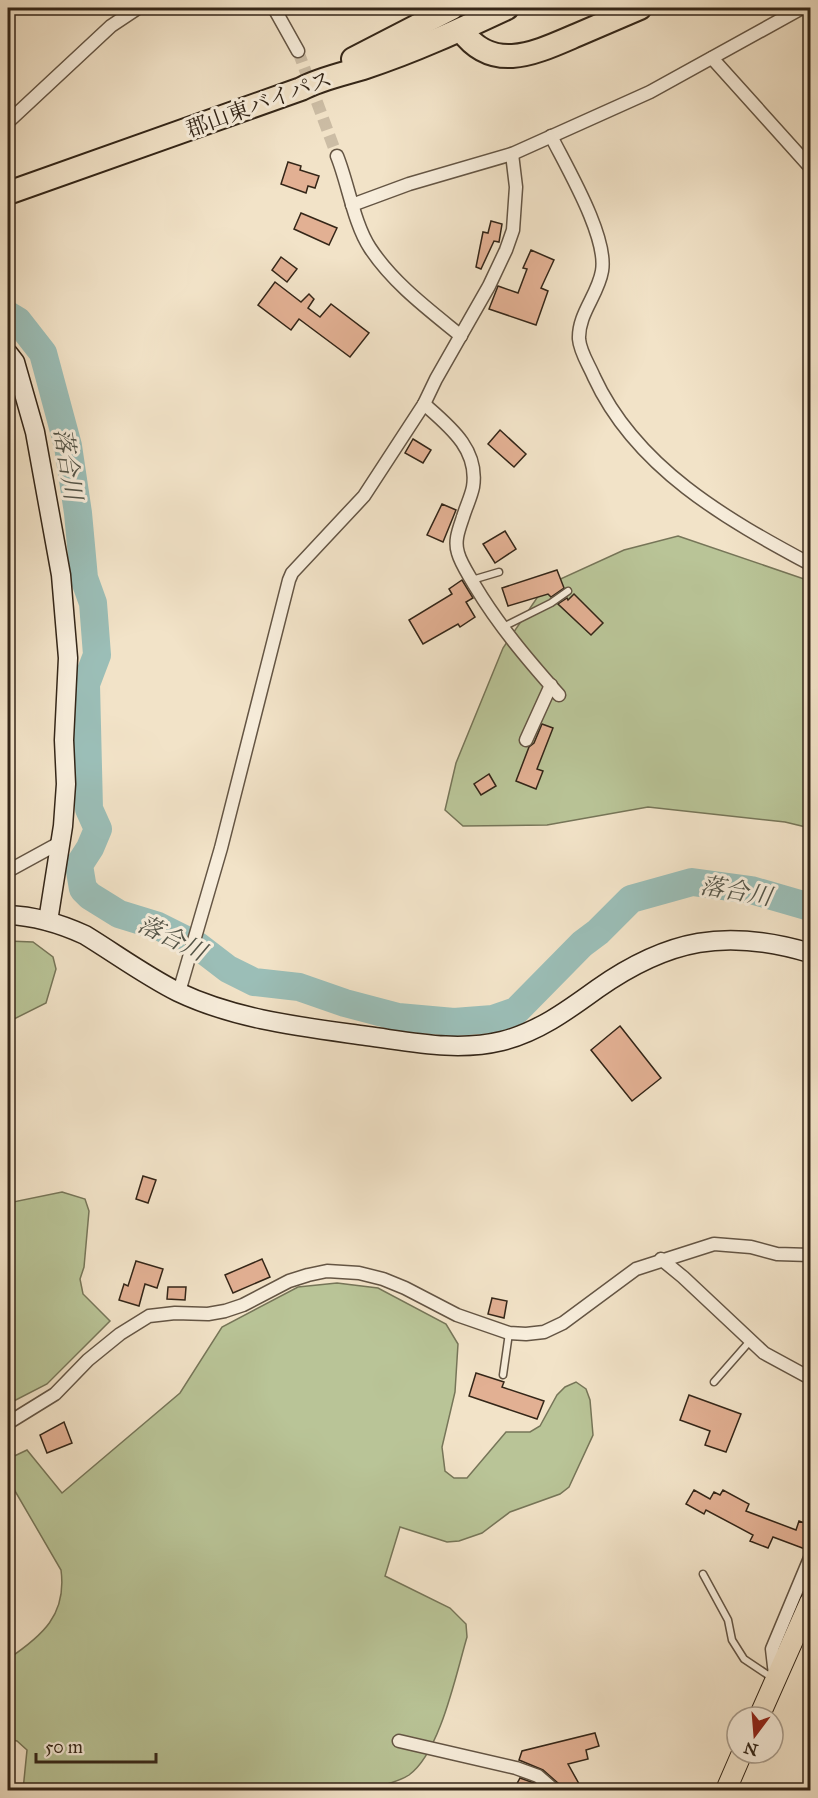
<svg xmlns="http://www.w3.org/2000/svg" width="818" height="1798" font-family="'IM FELL Great Primer','Noto Serif JP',serif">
<rect width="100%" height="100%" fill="#f2e3c8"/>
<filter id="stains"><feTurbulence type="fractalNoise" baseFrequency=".00333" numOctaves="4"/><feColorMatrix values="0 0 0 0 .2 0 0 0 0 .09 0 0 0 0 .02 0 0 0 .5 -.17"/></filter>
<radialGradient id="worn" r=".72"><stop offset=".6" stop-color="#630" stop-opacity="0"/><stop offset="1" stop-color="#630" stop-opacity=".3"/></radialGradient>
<g fill="#b9c497" stroke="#767558" stroke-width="1.5">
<path d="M 678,536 L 810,581 L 810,828 L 785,822 L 648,807 L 547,825 L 463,826 L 445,810 L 456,763 L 503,648 L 545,586 L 624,550 Z"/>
<path d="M 8,941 L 33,942 L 53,957 L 56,969 L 46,1003 L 8,1022 Z"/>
<path d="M 62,1192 L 85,1199 L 89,1211 L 84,1267 L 80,1279 L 83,1294 L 110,1321 L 47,1384 L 8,1404 L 8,1203 Z"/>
<path d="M 337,1283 L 378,1288 L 446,1324 L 458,1344 L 455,1392 L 442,1447 L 445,1471 L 454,1478 L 467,1478 L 506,1432 L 530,1432 L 540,1426 L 557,1395 L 565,1387 L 576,1382 L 586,1389 L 590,1400 L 593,1435 L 569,1487 L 560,1494 L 510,1512 L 482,1533 L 459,1541 L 447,1542 L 400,1527 L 385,1576 L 450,1608 L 466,1624 L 467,1637 C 456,1674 440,1753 409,1775 C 397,1783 379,1786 365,1790 L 23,1790 L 27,1750 L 17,1741 L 8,1739 L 8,1659 C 42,1636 67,1615 61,1570 L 8,1479 L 8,1459 L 27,1450 L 62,1493 L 180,1393 L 222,1327 L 298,1287 Z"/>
</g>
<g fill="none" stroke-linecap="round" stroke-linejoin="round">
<path stroke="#9bbeb7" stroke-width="28" d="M 8,315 L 18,321 L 43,353 L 68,446 L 78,513 L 84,578 L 93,603 L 97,655 L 86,684 L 89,809 L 98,829 L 90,848 L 79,865 L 83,889 L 90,896 L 119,914 L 158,926 L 198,946 L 228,969 L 254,982 L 299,987 L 345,1003 L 398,1017 L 454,1022 L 493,1019 L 516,1011 L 582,944 L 598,932 L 631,899 L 692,882 L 751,890 L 810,907"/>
</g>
<g fill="#e2b093" stroke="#342618" stroke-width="1.5">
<path d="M 288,162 L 301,166 L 300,170 L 319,176 L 315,188 L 308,186 L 306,193 L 281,184 Z"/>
<path d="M 301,213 L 337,228 L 329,245 L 294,229 Z"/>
<path d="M 491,221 L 502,224 L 499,242 L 494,241 L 481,269 L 476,267 L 483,232 L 488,233 Z"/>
<path d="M 531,250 L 554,260 L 541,288 L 548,291 L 536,325 L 489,309 L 498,286 L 518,293 L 527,269 L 523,268 Z"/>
<path d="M 281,257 L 297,269 L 287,282 L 272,270 Z"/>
<path d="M 275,282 L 301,302 L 309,294 L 314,299 L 308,308 L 320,317 L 331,304 L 369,333 L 350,357 L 299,319 L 291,330 L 258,305 Z"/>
<path d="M 500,430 L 526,454 L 514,467 L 488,444 Z"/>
<path d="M 413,439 L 431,450 L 423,463 L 405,453 Z"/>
<path d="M 442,504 L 456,510 L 443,542 L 427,535 Z"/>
<path d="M 505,531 L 516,549 L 495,563 L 483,544 Z"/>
<path d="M 557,570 L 564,588 L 551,597 L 548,594 L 508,606 L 502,588 Z"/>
<path d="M 462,580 L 473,598 L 466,602 L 475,617 L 460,627 L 458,624 L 423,644 L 409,620 L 452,594 L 449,589 Z"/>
<path d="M 574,594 L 603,623 L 591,635 L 558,604 L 567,598 L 568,600 Z"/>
<path d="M 542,724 L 553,728 L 537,769 L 543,771 L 536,789 L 516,781 L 529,747 L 534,743 Z"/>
<path d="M 489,774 L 496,786 L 481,795 L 474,784 Z"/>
<path d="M 620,1026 L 661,1078 L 632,1101 L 591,1050 Z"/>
<path d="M 143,1176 L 156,1180 L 148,1203 L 136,1199 Z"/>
<path d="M 262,1259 L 270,1277 L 233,1293 L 225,1275 Z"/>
<path d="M 136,1261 L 163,1269 L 157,1288 L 145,1284 L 139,1306 L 119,1300 L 124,1284 L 128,1286 Z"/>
<path d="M 168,1287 L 186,1287 L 185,1300 L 167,1299 Z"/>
<path d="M 492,1298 L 507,1301 L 504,1318 L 488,1314 Z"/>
<path d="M 476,1373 L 504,1382 L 502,1387 L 544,1401 L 537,1419 L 469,1396 Z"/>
<path d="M 689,1395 L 741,1414 L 726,1452 L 705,1445 L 710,1431 L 680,1420 Z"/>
<path d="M 64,1422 L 72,1443 L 47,1453 L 40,1435 Z"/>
<path d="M 694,1490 L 710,1499 L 714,1492 L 720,1495 L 723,1490 L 749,1504 L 746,1511 L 796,1530 L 799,1521 L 810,1525 L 810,1533 L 805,1549 L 773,1537 L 768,1548 L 750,1541 L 753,1535 L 706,1510 L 704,1514 L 686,1504 Z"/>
<path d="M 595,1733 L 599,1746 L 586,1750 L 588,1759 L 568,1764 L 583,1791 L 562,1791 L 559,1784 L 543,1770 L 519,1760 L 522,1751 Z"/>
<path d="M 520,1778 L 534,1783 L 542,1791 L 513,1791 Z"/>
</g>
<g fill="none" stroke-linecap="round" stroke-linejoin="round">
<path stroke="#ccbda5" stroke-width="12" stroke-dasharray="12 6" stroke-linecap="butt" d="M 298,51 L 337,156"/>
<defs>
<g id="lane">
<path d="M 472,580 L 499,572"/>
<path d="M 503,627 L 551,603 L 568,591"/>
<path d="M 503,1375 L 509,1333"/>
<path d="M 714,1382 L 750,1341"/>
<path d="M 703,1574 L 728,1620 L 732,1640 L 744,1659 L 774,1679"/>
</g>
<g id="street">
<path d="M 274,8 L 298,51"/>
<path d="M 712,58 L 810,167"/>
<path d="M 8,122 L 111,26 L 138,8"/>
<path d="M 551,136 C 567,168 608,237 602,271 C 598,295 578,314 579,339 C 580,352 589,365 594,377 C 636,468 726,519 810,564"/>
<path d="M 337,156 C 348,183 354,224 370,248 C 393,283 428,309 461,336"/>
<path d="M 352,205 L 409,184 L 512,154 L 650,92 L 802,8"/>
<path d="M 424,404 C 449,426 479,449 473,487 C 471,497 466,507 463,517 C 459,529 454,541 458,553 C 461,564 469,575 475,586 C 499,626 528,660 559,695"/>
<path d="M 526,740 L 551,685"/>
<path d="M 8,871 L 61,842"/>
<path d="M 179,992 L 221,848 L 289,580 L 292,573 L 364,496 L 424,404 L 436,379 L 489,286 L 506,250 L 513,230 L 516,187 L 512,154"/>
<path d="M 661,1259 L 683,1277 L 764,1353 L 810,1378"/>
<path d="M 8,1423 L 55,1394 L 88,1360 L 120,1334 L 149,1316 L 175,1313 L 208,1314 L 225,1311 L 243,1305 L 289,1281 L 308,1275 L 327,1271 L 359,1273 L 383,1279 L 405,1288 L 457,1315 L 509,1333 L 526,1334 L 544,1332 L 563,1323 L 636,1269 L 714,1244 L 751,1247 L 777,1254 L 810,1255"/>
<path d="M 775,1675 L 772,1649 L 810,1558"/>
<path d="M 399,1741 L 516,1768 L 538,1776 L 554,1790"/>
</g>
<g id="secondary">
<path d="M 8,353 L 15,362 L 35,432 L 61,575 L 68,658 L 64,740 L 66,784 L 63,826 L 48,921"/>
<path d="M 8,915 C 34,916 61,924 85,935 C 116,954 146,976 178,992 C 237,1020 303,1027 367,1036 C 412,1042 457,1052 502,1041 C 538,1032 568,1010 597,989 C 668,939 726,928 810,953"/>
</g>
<g id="primary">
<path d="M 759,1717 L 810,1602"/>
<path d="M 726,1790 L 742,1753"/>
</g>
<g id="highway">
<path d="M 461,30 C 493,74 535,53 577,35 C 598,26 619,17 640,8"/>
<path d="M 353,59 L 452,8"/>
<path d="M 8,193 L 301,89 C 322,78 344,74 366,67 C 415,51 462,29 507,8"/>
</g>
</defs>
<use href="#lane" stroke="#645544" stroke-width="9"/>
<use href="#street" stroke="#645544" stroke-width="15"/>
<use href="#secondary" stroke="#342618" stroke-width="21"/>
<use href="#primary" stroke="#342618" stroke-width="22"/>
<use href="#highway" stroke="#342618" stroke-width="26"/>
<use href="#lane" stroke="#f7eddb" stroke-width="6"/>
<use href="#street" stroke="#f7eddb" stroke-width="12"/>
<use href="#secondary" stroke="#f7eddb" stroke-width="18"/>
<use href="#primary" stroke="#f2e3c8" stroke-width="20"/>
<use href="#highway" stroke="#f2e3c8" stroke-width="22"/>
</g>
<g text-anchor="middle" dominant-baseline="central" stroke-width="6" stroke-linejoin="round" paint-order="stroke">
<g font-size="22" fill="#342618" stroke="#f7eddb">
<text transform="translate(259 104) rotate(-20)">郡山東バイパス</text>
</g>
<g font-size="24" font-style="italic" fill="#535448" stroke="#f7eddb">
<text transform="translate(68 464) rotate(81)">落合川</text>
<text transform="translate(736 891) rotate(10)">落合川</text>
<text transform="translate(172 938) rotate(26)">落合川</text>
</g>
</g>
<rect width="818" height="1798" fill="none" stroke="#f2e3c8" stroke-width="30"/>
<rect x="9" y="9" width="800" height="1780" fill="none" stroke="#342618" stroke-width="3"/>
<rect x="15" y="15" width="788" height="1768" fill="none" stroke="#342618" stroke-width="1.5"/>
<g transform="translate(755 1735) rotate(196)"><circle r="28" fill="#f7eddb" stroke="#a99d8d" stroke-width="1.5"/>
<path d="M0-4.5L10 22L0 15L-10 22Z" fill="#8f2418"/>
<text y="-9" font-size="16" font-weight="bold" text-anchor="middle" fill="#342618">N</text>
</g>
<path d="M36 1753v9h120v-9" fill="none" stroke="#342618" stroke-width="3"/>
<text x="45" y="1753" font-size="18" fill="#342618" stroke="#f7eddb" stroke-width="4.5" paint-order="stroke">50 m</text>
<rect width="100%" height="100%" filter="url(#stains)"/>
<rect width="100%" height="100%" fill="url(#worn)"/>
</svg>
